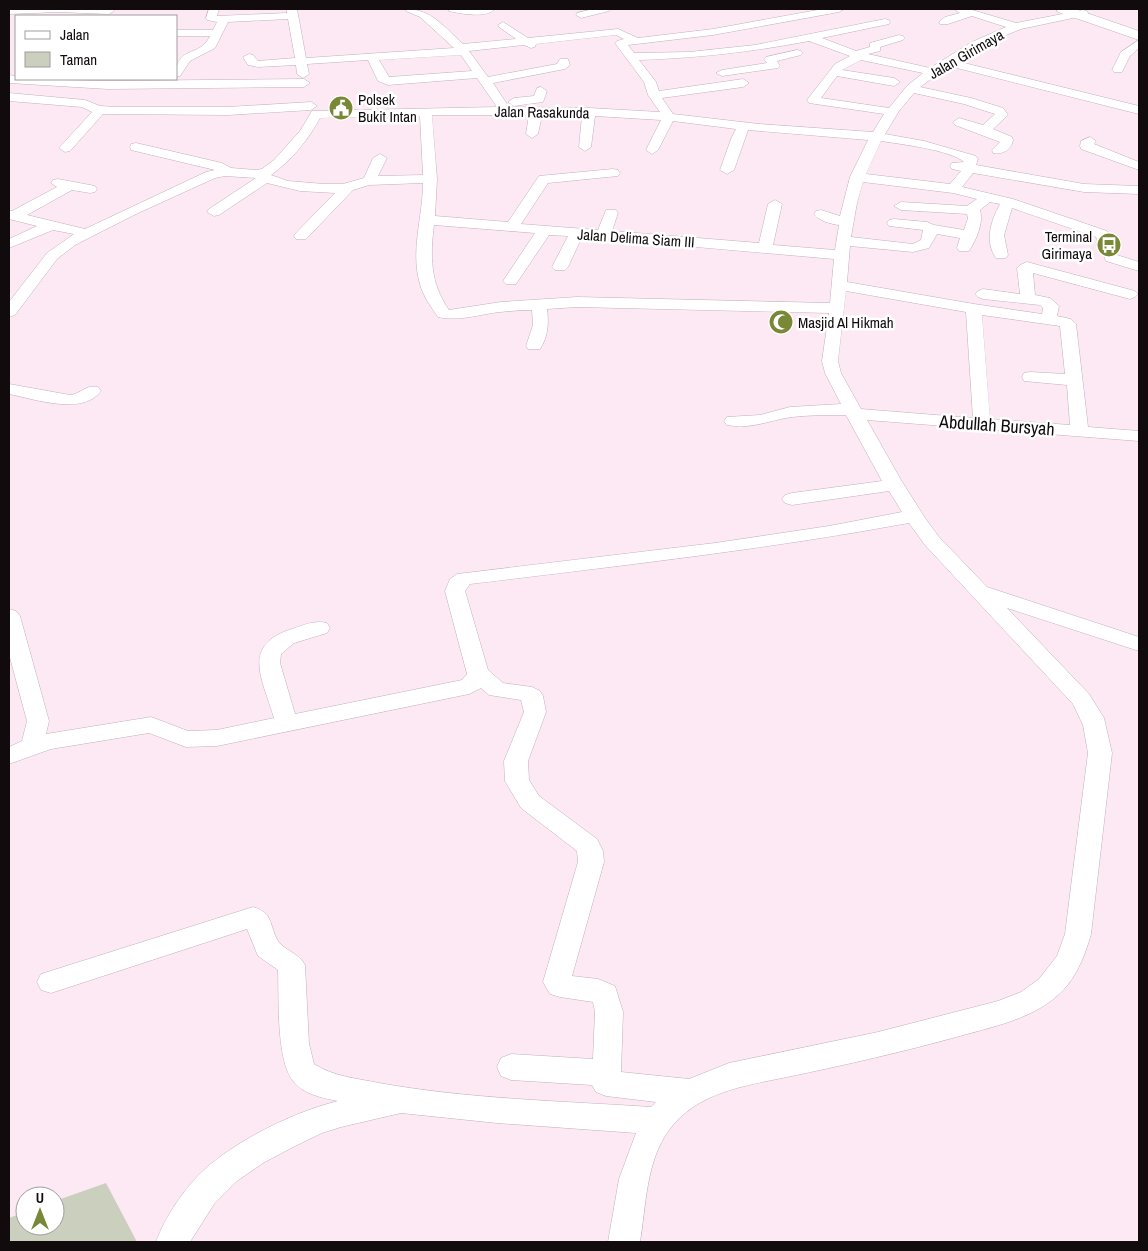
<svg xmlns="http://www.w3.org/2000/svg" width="1148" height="1251" font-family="'Archivo Narrow',sans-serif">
<rect width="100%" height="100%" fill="#fce9f3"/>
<path fill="#cbcfbd" d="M 106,1183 L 137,1242 L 9,1242 L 9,1218 L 25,1212 L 25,1226 L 55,1226 L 55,1201 Z"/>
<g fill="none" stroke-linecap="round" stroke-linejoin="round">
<defs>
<g id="minor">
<path d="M 9,9 L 113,9 L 114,11 L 109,14 L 58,12 L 9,14 Z"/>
<path d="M 209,9 L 219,9 L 217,16 L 287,13 L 287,9 L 297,9 L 306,58 L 454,48 L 420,17 L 406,11 L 405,9 C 432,9 444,27 463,44 L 516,39 L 499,27 L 498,25 L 503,22 L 528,38 L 618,29 L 638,38 L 713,29 L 823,9 L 844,9 L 839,12 L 713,35 L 628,45 L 634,53 L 689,52 L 755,45 L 885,19 L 889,20 L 890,22 L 889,24 L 822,38 L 856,51 L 870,47 L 870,43 L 899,35 L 903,36 L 905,38 L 903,40 L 880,47 L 880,51 L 868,54 L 930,68 L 972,42 L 1006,27 L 972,16 L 948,24 L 940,24 L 939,22 L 945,17 L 960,13 L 954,9 L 969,9 L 1016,23 L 1083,10 L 1087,11 L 1088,13 L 1087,15 L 1021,29 L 994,40 L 956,61 L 1139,106 L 1139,114 L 949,66 L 920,87 L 971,98 L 1003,108 L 1008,115 L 993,129 L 1012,137 L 1013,140 C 1012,149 1003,155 993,153 L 992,150 L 1000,142 L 955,125 L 953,122 L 959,118 L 983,125 L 995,114 L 964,104 L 914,93 L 899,111 L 885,134 L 924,141 L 976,156 L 978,159 L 976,165 L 1084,184 L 1139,186 L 1139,194 L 1084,192 L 973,173 L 962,187 L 1013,199 L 1107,231 L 1117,255 L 1139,262 L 1139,271 L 1106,261 L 1096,237 L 1012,208 L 1004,235 L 1008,255 L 1006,258 L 996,258 C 984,241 991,221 1000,204 L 990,202 L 980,210 C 984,223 976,240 969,251 L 959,251 L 957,248 L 960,238 L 937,234 L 929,248 L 913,252 L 850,246 L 847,282 L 974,304 L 1042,314 L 1043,308 L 1040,305 L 983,299 L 978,297 L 975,294 L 978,291 L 983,289 L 1020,294 L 1017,268 L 1020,265 L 1027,262 L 1135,291 L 1138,294 L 1135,297 L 1130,299 L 1033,273 L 1035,295 L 1050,298 L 1059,306 L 1057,316 L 1071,319 L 1076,324 L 1088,427 L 1139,431 L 1139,441 L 867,420 L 901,480 L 925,518 L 939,537 L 987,587 L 1139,637 L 1139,651 L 1007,608 L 1089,694 L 1104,718 L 1112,753 L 1091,934 C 1085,956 1075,981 1057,996 C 1031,1019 992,1027 960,1036 C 902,1052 845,1065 787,1077 C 744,1086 697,1092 669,1130 C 646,1161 646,1206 640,1242 L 608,1242 L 619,1179 L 636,1133 L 497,1123 L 401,1113 L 341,1127 L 322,1133 L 293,1147 L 263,1163 L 237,1181 L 214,1204 L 190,1242 L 156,1242 C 165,1217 185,1187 205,1169 C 239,1139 294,1112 338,1101 C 322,1098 303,1094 293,1081 C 276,1060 279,997 278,970 L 258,956 L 247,929 L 51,993 L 41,990 L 37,982 L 41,974 L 253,907 C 274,913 269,926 278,941 C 285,951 299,953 305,965 L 309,1044 L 314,1064 C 335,1077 355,1078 379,1083 C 468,1099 561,1101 651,1107 L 656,1102 L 606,1096 L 596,1092 L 592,1085 L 511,1080 L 501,1076 L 497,1067 L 501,1058 L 511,1054 L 593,1059 L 595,1012 L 593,1002 L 560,997 L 550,994 L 543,982 L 578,862 L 577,851 L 521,808 L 505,781 L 504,761 L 524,712 L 521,700 L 489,695 L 481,688 L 469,694 L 217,746 L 186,747 L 149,733 L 51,749 L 9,764 L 9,747 L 22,741 L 27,721 L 9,654 L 9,609 L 16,611 L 20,616 L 49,721 L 46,734 L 151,717 L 188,731 L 217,730 L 274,718 C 263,680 240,645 292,629 C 304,625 315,620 327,623 L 330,628 L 327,633 L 294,643 L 281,654 L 280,663 L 295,714 L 462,680 L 467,674 L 445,591 L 450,579 L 457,574 L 715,543 L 829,526 L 902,512 L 889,491 L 792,505 L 785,503 L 782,499 L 785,495 L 792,493 L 882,481 L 846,415 C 828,415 810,415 792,417 C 770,420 750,430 727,425 L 724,421 L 727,417 L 760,415 L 790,407 L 841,404 L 825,373 L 822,361 L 829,313 L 577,307 L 547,309 C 549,323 548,337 540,349 L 528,349 L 526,346 L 533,325 L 532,310 C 521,310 511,311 500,312 C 480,314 459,322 438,317 C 431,307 423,296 420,284 C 410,251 423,216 423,183 L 369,185 L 353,190 L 306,239 L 296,239 L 294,236 L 296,233 L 335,193 L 300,191 L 267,183 L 219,215 L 214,216 L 207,212 L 209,209 L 256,178 L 225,176 L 215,178 L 136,214 L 75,245 L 57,259 L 15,315 L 9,317 L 9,302 L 47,253 L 74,234 L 53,230 L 9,248 L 9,239 L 37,226 L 9,219 L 9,211 L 12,211 L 57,187 L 51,183 L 53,180 L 58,179 L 90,185 L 95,186 L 97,189 L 95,192 L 90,193 L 72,190 L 27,215 L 85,229 L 206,172 L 215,170 L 131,150 L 130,147 L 131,144 L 136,143 L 222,163 L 231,168 L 256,170 L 262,169 L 274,160 L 300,131 L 312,111 L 497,107 L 477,78 L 388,85 L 378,81 L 368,60 L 307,64 L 309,74 L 303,78 L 297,74 L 296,65 L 258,67 L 248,65 L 243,57 L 249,54 L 253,55 L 258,61 L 295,58 L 288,19 L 228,22 L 215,48 L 190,61 L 180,76 L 176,77 C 176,44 199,59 210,36 L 176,36 L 176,30 L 213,30 L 217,22 L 207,20 L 206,18 ZM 616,35 L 624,39 L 617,41 L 615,43 L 644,82 L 648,95 L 660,112 L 589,108 L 509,107 L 493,83 L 565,69 L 570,65 L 568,59 L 560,59 L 557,64 L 488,77 L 469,51 L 524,45 L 531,48 L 535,47 L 536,44 ZM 809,41 L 850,56 L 835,64 L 807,100 L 809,103 L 884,114 L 873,132 L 759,124 L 673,114 L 662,98 L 743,87 L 749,83 L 743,79 L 659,91 L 656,82 L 639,60 C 697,58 752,52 809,41 ZM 461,55 L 472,71 L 389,77 L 379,60 ZM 861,60 L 923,73 L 907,86 L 889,108 L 821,98 L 837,76 L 894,86 L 900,82 L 894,78 L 842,70 ZM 432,115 L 529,115 L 526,134 L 532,138 L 538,134 L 542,115 L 582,116 L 579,147 L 585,151 L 591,147 L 595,116 L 661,120 L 646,150 L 652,154 L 658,150 L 673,121 L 736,129 L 731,139 L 720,170 L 727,174 L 734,170 L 748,130 L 868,140 L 850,177 L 840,216 L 821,210 L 816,211 L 814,214 C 819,221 831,224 839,225 L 835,250 L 773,245 L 782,204 L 775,200 L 768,204 L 759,243 L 612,231 L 618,213 L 616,210 L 606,210 L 598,230 L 521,224 L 548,183 L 618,176 L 620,173 L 618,170 L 613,169 L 539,176 L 508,222 L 435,216 L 437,179 ZM 420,116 L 423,175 L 378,176 L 387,158 L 380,154 L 373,158 L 364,178 L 343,184 L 324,184 L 288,181 L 271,175 C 292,160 308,140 320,118 ZM 881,141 C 900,144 951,150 964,162 L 952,163 L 950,166 L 952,169 L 961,171 L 950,184 L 866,174 ZM 863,182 L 953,193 L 977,199 L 967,206 L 901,202 L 894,206 L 901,210 L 967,214 L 968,218 L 964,230 L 934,225 L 927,222 L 894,219 L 889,220 L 887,223 L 889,226 L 923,230 L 921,240 L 913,244 L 851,237 L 857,203 ZM 434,225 L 535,233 L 503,281 L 506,284 L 516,284 L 549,235 L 568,236 L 552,267 L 555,270 L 565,270 L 568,267 L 582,237 L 834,259 L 830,303 L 577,297 L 501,302 L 449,310 C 430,283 430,256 434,225 ZM 846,291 L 966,312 L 973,418 L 861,409 L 841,373 L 838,361 ZM 982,315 L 1060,326 L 1065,374 L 1030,372 L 1024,373 L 1022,377 L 1024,381 L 1067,385 L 1070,425 L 990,419 ZM 909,523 L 925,545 L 1073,704 L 1083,725 L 1088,753 L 1065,934 L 1057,956 L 1039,979 L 1021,992 L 998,1001 L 878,1032 L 729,1063 L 689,1079 L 621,1072 L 623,1012 L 615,986 L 598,979 L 572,976 L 604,862 L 603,851 L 597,839 L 539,796 L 529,780 L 528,761 L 546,712 L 543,696 L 540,691 L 532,687 L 503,683 L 488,670 L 465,591 L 470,584 C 617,566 763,550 909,523 Z"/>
<path d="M 448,9 L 493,9 L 494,10 C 485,18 461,14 449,11 Z"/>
<path d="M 593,9 L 610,9 L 609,11 L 581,18 L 576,15 L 577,13 Z"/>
<path d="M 1139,40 L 1139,48 L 1130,56 L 1122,72 L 1114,72 L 1112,70 L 1121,52 Z"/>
<path d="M 797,50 L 801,51 L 803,53 L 801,55 L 777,61 L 780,66 L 778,68 L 722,76 L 716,73 L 722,70 L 767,63 L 764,59 L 766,57 Z"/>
<path d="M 9,75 L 16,76 L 16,79 L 108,81 L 304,79 L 310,83 L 304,87 L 108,89 L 9,83 Z"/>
<path d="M 541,87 L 547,91 L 543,102 L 514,106 L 508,102 L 514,98 L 534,96 L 537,88 Z"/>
<path d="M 9,93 L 85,100 L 100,106 L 117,107 L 228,107 L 311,102 L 317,106 L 311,110 L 228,115 L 103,114 L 70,151 L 65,152 L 59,148 L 92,112 L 82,107 L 9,101 Z"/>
<path d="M 1090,137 L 1096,141 L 1094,144 L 1139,162 L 1139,170 L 1081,149 L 1080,146 L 1081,141 Z"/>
<path d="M 9,384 L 70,395 C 81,394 86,384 98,387 L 101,391 C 83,416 34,399 9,394 Z"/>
</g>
<path id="highway" d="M 1056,9 L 1075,9 L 1139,31 L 1139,40 L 1058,12 Z"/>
</defs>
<use href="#minor" stroke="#c2b0ba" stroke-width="1"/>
<use href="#highway" stroke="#c2b0ba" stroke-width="1"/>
<use href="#minor" fill="#fff" fill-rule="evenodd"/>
<use href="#highway" fill="#fff" fill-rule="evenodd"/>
</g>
<defs>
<symbol id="civic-disc" viewBox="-11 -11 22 22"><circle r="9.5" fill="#798836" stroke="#fff"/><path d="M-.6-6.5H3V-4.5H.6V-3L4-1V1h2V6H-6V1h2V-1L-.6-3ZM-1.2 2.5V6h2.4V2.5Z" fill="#fff"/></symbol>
<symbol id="bus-disc" viewBox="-11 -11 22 22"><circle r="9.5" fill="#798836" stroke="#fff"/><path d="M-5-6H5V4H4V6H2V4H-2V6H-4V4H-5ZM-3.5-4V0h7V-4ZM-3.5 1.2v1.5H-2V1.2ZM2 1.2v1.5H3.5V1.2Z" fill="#fff"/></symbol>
<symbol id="mosque-disc" viewBox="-11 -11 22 22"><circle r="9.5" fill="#798836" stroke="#fff"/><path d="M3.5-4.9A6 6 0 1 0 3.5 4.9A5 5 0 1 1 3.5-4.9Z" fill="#fff"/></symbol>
</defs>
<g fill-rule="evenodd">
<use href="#civic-disc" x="327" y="94" width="28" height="28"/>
<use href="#bus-disc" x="1095" y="231" width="28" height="28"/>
<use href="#mosque-disc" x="767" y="308" width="28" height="28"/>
</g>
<g text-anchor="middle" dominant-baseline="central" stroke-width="5" stroke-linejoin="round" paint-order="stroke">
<g font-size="15" fill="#110b0e" stroke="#fff">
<text transform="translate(966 54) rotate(-30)">Jalan Girimaya</text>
<text transform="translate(542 112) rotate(1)">Jalan Rasakunda</text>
<text transform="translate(636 238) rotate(4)">Jalan Delima Siam III</text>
</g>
<g font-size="15" fill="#110b0e" stroke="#fff" text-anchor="start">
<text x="358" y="99">Polsek<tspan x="358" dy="17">Bukit Intan</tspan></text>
<text x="1092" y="236" text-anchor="end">Terminal<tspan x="1092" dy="17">Girimaya</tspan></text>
<text x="798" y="322">Masjid Al Hikmah</text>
</g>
<g font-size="18" fill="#110b0e" stroke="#fff">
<text transform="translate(997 425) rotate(4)">Abdullah Bursyah</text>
</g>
</g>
<rect width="1148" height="1251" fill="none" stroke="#110b0e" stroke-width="20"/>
<rect x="15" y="15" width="162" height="65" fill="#ffffff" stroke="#a09d9f"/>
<rect x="25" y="31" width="25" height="8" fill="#ffffff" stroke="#a09d9f"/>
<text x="60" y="40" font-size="15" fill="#110b0e">Jalan</text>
<rect x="25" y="52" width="25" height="15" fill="#cbcfbd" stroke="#a09d9f"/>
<text x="60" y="65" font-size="15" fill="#110b0e">Taman</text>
<g transform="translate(40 1211)"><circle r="24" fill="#ffffff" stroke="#a09d9f"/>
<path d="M0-4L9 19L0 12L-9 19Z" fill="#798836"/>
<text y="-8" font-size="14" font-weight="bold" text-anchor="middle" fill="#110b0e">U</text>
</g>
</svg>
